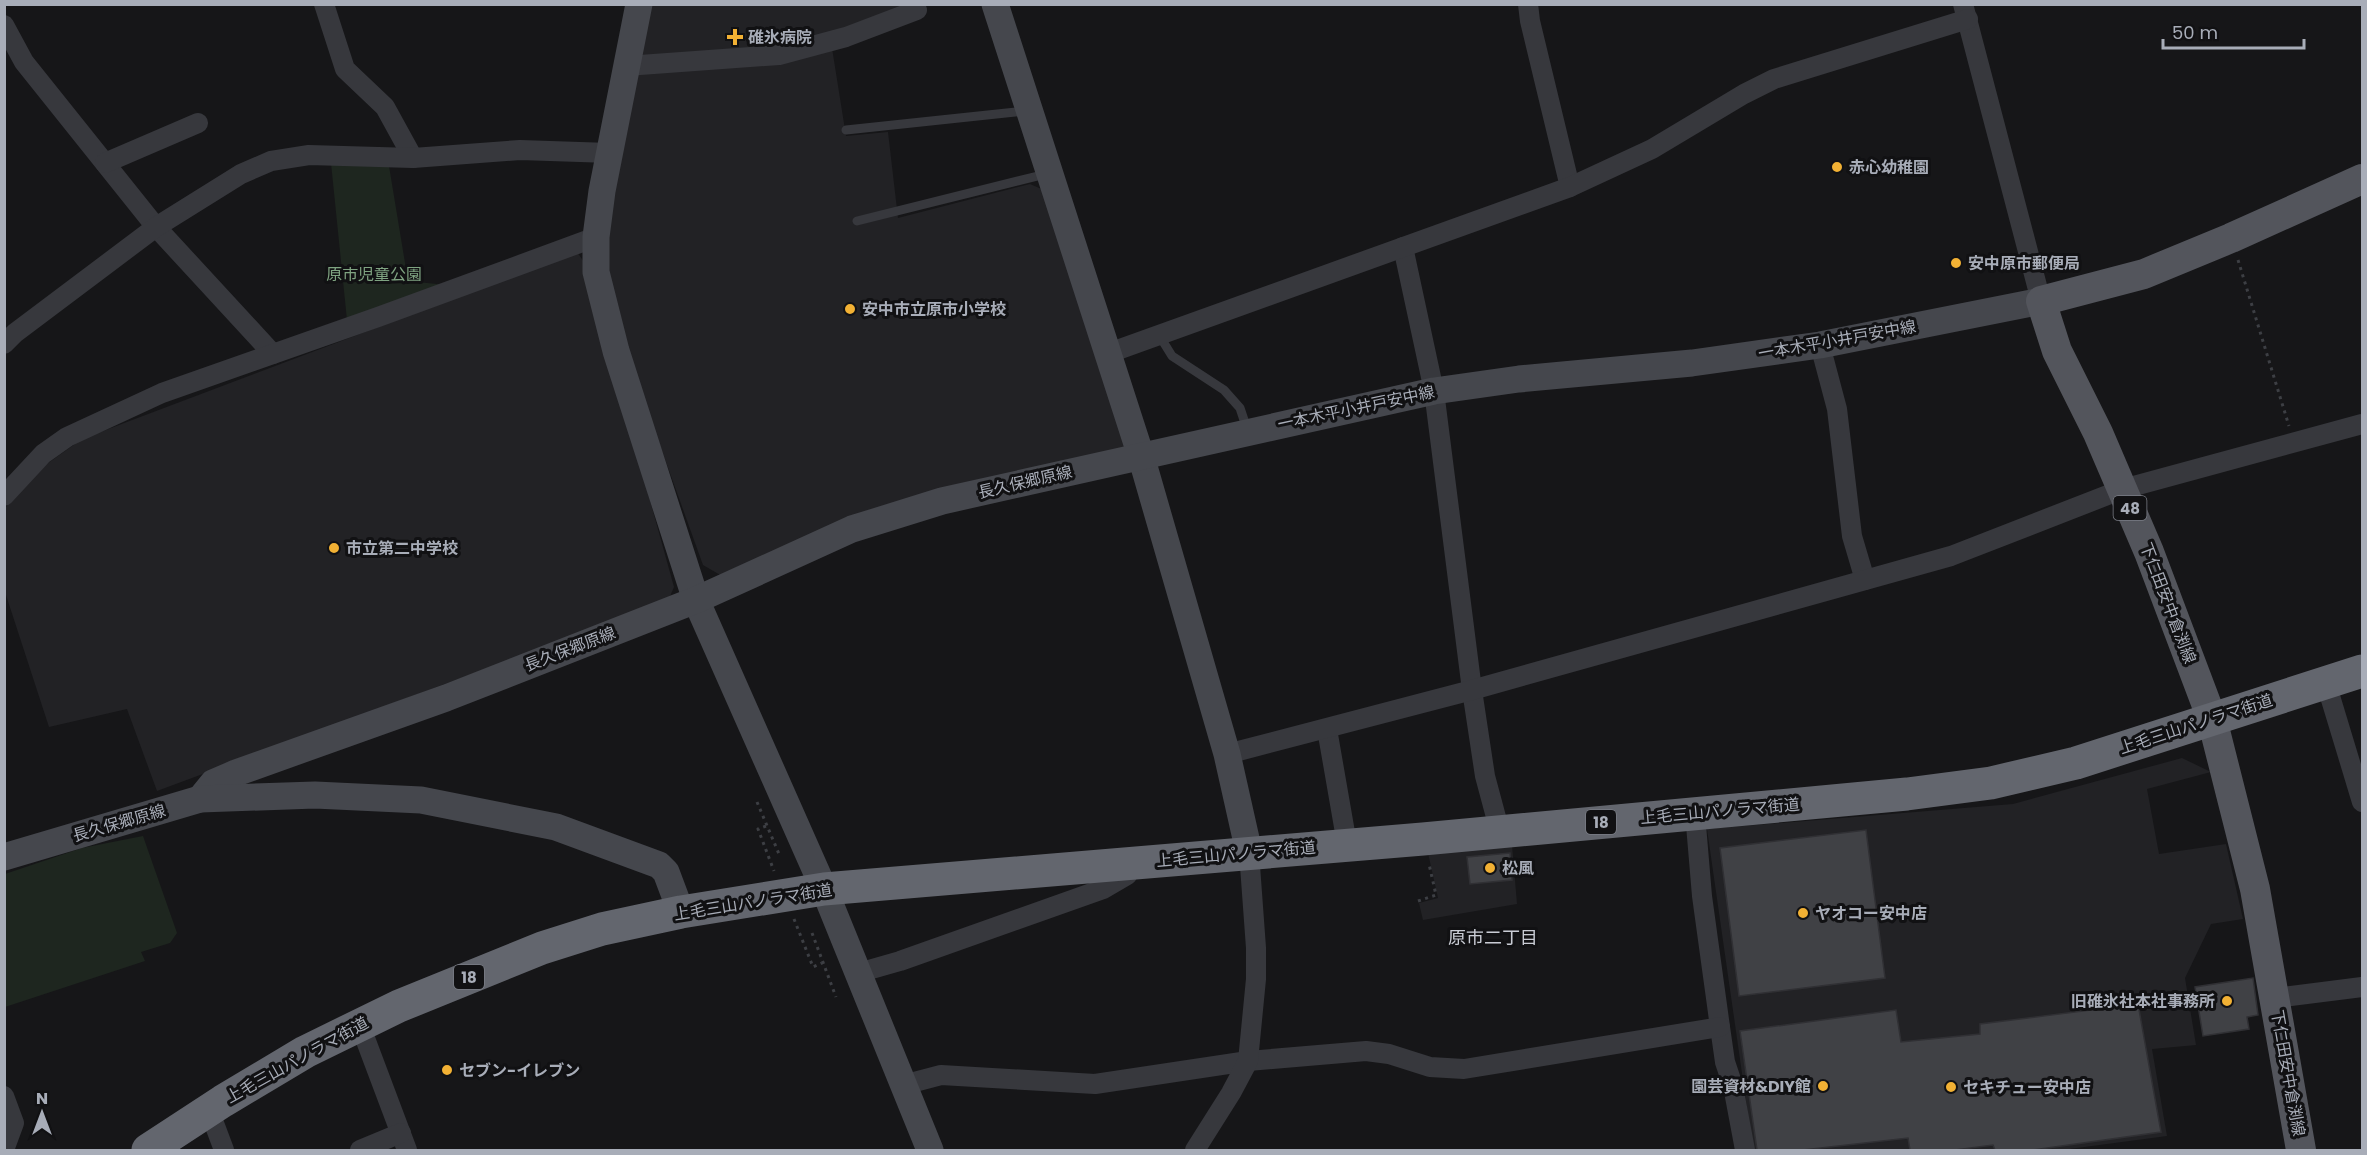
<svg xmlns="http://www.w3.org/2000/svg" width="2367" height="1155" font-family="Poppins,'Noto Sans JP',sans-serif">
<rect width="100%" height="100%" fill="#161618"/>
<g fill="#222225">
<path d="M 648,5 L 920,5 L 778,49 L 638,60 Z"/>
<path d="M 832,48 L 846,136 L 888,132 L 898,218 L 1030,184 L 1046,191 L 1126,450 L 722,576 L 703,565 L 625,348 L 603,271 L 605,243 L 636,72 Z"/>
<path d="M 577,252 L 584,262 L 674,587 L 668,601 L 157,791 L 127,709 L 49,727 L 5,592 L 4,509 L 44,466 L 82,439 Z"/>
<path d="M 2182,758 L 2211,772 L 2147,789 L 2159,854 L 2226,844 L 2243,919 L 2211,924 L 2185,978 L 2196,1045 L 2152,1049 L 2167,1136 L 2062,1150 L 1753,1150 L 1707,829 L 2013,804 Z"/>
<path d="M 1512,845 L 1517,904 L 1423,920 L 1419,903 L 1438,898 L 1428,853 Z"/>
</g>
<g fill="#1e261f">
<path d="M 331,163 L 389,166 L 408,281 L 446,285 L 347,320 Z"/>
<path d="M 143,836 L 177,933 L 170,943 L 141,952 L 145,961 L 5,1007 L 5,874 L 82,848 Z"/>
</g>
<g fill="#404145" stroke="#303034" stroke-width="1.5">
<path d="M 1866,830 L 1885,978 L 1739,996 L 1720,848 Z"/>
<path d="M 1510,853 L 1512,880 L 1470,884 L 1467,857 Z"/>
<path d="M 2253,978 L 2258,1015 L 2247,1017 L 2249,1029 L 2203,1036 L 2195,987 Z"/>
<path d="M 2138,1004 L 2161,1132 L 2033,1150 L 1995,1150 L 1993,1145 L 1955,1150 L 1910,1150 L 1908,1138 L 1803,1150 L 1757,1150 L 1740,1031 L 1896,1010 L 1901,1042 L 1980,1034 L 1980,1024 Z"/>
</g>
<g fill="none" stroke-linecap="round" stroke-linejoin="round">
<g stroke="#3d3f44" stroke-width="3" stroke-dasharray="3 4.5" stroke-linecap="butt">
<path d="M 2238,260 L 2289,426"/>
<path d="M 757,802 L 779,854"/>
<path d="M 766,826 L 758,829 L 774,871"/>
<path d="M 1418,901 L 1436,895 L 1429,864"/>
<path d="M 794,919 L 813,967 L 822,963"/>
<path d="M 812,933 L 836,997"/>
</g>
<g stroke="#37383d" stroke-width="9">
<path d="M 846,130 L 1025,111"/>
<path d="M 857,221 L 1046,174"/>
<path d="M 1159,335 L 1172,356 L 1224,390 L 1240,408 L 1247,429"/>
</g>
<g stroke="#37383d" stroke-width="20">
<path d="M 324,4 L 345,69 L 385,107 L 413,158"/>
<path d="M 1528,4 L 1530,21 L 1570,187"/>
<path d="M 1963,4 L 2041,301"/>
<path d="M 4,25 L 24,62 L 156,227 L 273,354"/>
<path d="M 626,66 L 779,55 L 846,37 L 917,10"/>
<path d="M 105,163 L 198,123"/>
<path d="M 1403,247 L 1434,391 L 1472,690 L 1485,776 L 1500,832"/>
<path d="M 4,344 L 15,333 L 156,227 L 241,174 L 271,161 L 309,155 L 413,158 L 520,150 L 610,153"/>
<path d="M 1820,345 L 1837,409 L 1852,536 L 1865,580"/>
<path d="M 1109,353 L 1570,187 L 1652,149 L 1744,94 L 1774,79 L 1968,19"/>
<path d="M 4,496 L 43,454 L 67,437 L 162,393 L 378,317 L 596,237"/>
<path d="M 2326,683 L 2362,802"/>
<path d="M 1327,729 L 1347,844"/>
<path d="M 1227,754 L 1472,690 L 1951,556 L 2123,489 L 2362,424"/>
<path d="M 1695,813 L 1702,896 L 1720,1027 L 1725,1062 L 1733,1086 L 1745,1150"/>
<path d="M 858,973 L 900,961 L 1103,889 L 1127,875 L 1125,863"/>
<path d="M 2275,998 L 2362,987"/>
<path d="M 360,1025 L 407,1150"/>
<path d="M 903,1085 L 941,1075 L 1095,1084 L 1248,1061 L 1366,1051 L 1389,1054 L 1430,1067 L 1464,1069 L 1720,1027"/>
<path d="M 4,1096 L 14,1123 L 4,1150"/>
<path d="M 209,1110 L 224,1150"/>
<path d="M 360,1150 L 401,1133"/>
<path d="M 1195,1150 L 1231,1093 L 1248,1061 L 1256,979 L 1256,948 L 1249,852"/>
</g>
<g stroke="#45474d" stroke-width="27">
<path d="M 639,4 L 602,191 L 596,237 L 596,272 L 616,351 L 696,600 L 824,889 L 930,1150"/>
<path d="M 995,4 L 1141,456 L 1227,754 L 1249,852"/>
<path d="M 200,799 L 213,783 L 236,773 L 446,698 L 696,600 L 852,529 L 942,501 L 1434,391 L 1519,379 L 1692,363 L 1820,345 L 2041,301"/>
<path d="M 4,857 L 200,799 L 315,795 L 421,800 L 556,827 L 659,865 L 666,872 L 681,912"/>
</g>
<path stroke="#53555c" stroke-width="30" d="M 2301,1150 L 2255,889 L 2212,719 L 2149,552 L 2098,433 L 2057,351 L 2041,301 L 2144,274 L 2231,238 L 2362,179"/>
<path stroke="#63666e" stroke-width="33" d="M 148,1150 L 223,1101 L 305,1052 L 399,1006 L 542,948 L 602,929 L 681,912 L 824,889 L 1423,839 L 1907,794 L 1991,783 L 2076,763 L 2362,671"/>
</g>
<g fill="#f2b134" stroke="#111113" stroke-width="2">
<path d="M732 28h6v6h6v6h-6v6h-6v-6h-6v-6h6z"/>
<circle cx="1837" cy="167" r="6"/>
<circle cx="1956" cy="263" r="6"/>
<circle cx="850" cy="309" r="6"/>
<circle cx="334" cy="548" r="6"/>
<circle cx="1490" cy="868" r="6"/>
<circle cx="1803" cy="913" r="6"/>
<circle cx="2227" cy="1001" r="6"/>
<circle cx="447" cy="1070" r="6"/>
<circle cx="1823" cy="1086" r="6"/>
<circle cx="1951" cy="1087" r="6"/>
</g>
<g text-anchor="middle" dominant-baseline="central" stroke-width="6" stroke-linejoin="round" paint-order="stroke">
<g fill="#111113" stroke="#7b7e86" stroke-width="1.5">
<rect x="2113.5" y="496" width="33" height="24" rx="4.5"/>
<rect x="1586" y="810" width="30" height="24" rx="4.5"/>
<rect x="454" y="965" width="30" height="24" rx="4.5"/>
</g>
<g font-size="15" font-weight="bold" fill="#a8adb8">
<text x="2130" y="508">48</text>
<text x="1601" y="822">18</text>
<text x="469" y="977">18</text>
</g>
<g font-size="16" font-weight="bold" fill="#a8adb8" stroke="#111113" text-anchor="start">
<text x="748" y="37">碓氷病院</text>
<text x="1849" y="167">赤心幼稚園</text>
<text x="1968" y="263">安中原市郵便局</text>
<text x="862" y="309">安中市立原市小学校</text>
<text x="346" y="548">市立第二中学校</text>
<text x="1502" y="868">松風</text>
<text x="1815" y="913">ヤオコー安中店</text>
<text x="2215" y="1001" text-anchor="end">旧碓氷社本社事務所</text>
<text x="459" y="1070">セブン-イレブン</text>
<text x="1811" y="1086" text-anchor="end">園芸資材&amp;DIY館</text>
<text x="1963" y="1087">セキチュー安中店</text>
</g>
<g font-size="16" fill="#7fa381" stroke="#111113">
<text x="374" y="274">原市児童公園</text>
</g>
<g font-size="16" fill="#a8adb8" stroke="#111113">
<text transform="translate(1837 340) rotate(-10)">一本木平小井戸安中線</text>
<text transform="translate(1356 408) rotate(-12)">一本木平小井戸安中線</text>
<text transform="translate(1025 482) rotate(-13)">長久保郷原線</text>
<text transform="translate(2168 603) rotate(69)">下仁田安中倉渕線</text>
<text transform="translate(570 649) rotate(-21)">長久保郷原線</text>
<text transform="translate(2196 724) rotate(-18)">上毛三山パノラマ街道</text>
<text transform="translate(1720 811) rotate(-5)">上毛三山パノラマ街道</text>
<text transform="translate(119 823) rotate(-16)">長久保郷原線</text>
<text transform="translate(1236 854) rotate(-5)">上毛三山パノラマ街道</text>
<text transform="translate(753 902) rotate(-9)">上毛三山パノラマ街道</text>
<text transform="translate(297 1060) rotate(-29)">上毛三山パノラマ街道</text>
<text transform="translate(2288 1073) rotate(80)">下仁田安中倉渕線</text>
</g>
<g font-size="18" fill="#c9ccd4" stroke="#111113">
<text x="1493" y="937">原市二丁目</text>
</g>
</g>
<rect width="2367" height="1155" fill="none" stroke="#a8adb8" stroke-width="12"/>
<g transform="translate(42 1113)" stroke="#111113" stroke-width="4.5" paint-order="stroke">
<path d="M0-4.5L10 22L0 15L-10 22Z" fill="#a8adb8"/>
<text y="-9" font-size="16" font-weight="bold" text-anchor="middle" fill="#a8adb8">N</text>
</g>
<path d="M2163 39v9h141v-9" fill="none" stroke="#a8adb8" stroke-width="3"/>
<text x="2172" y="39" font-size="18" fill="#a8adb8" stroke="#111113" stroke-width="4.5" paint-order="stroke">50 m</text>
</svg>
